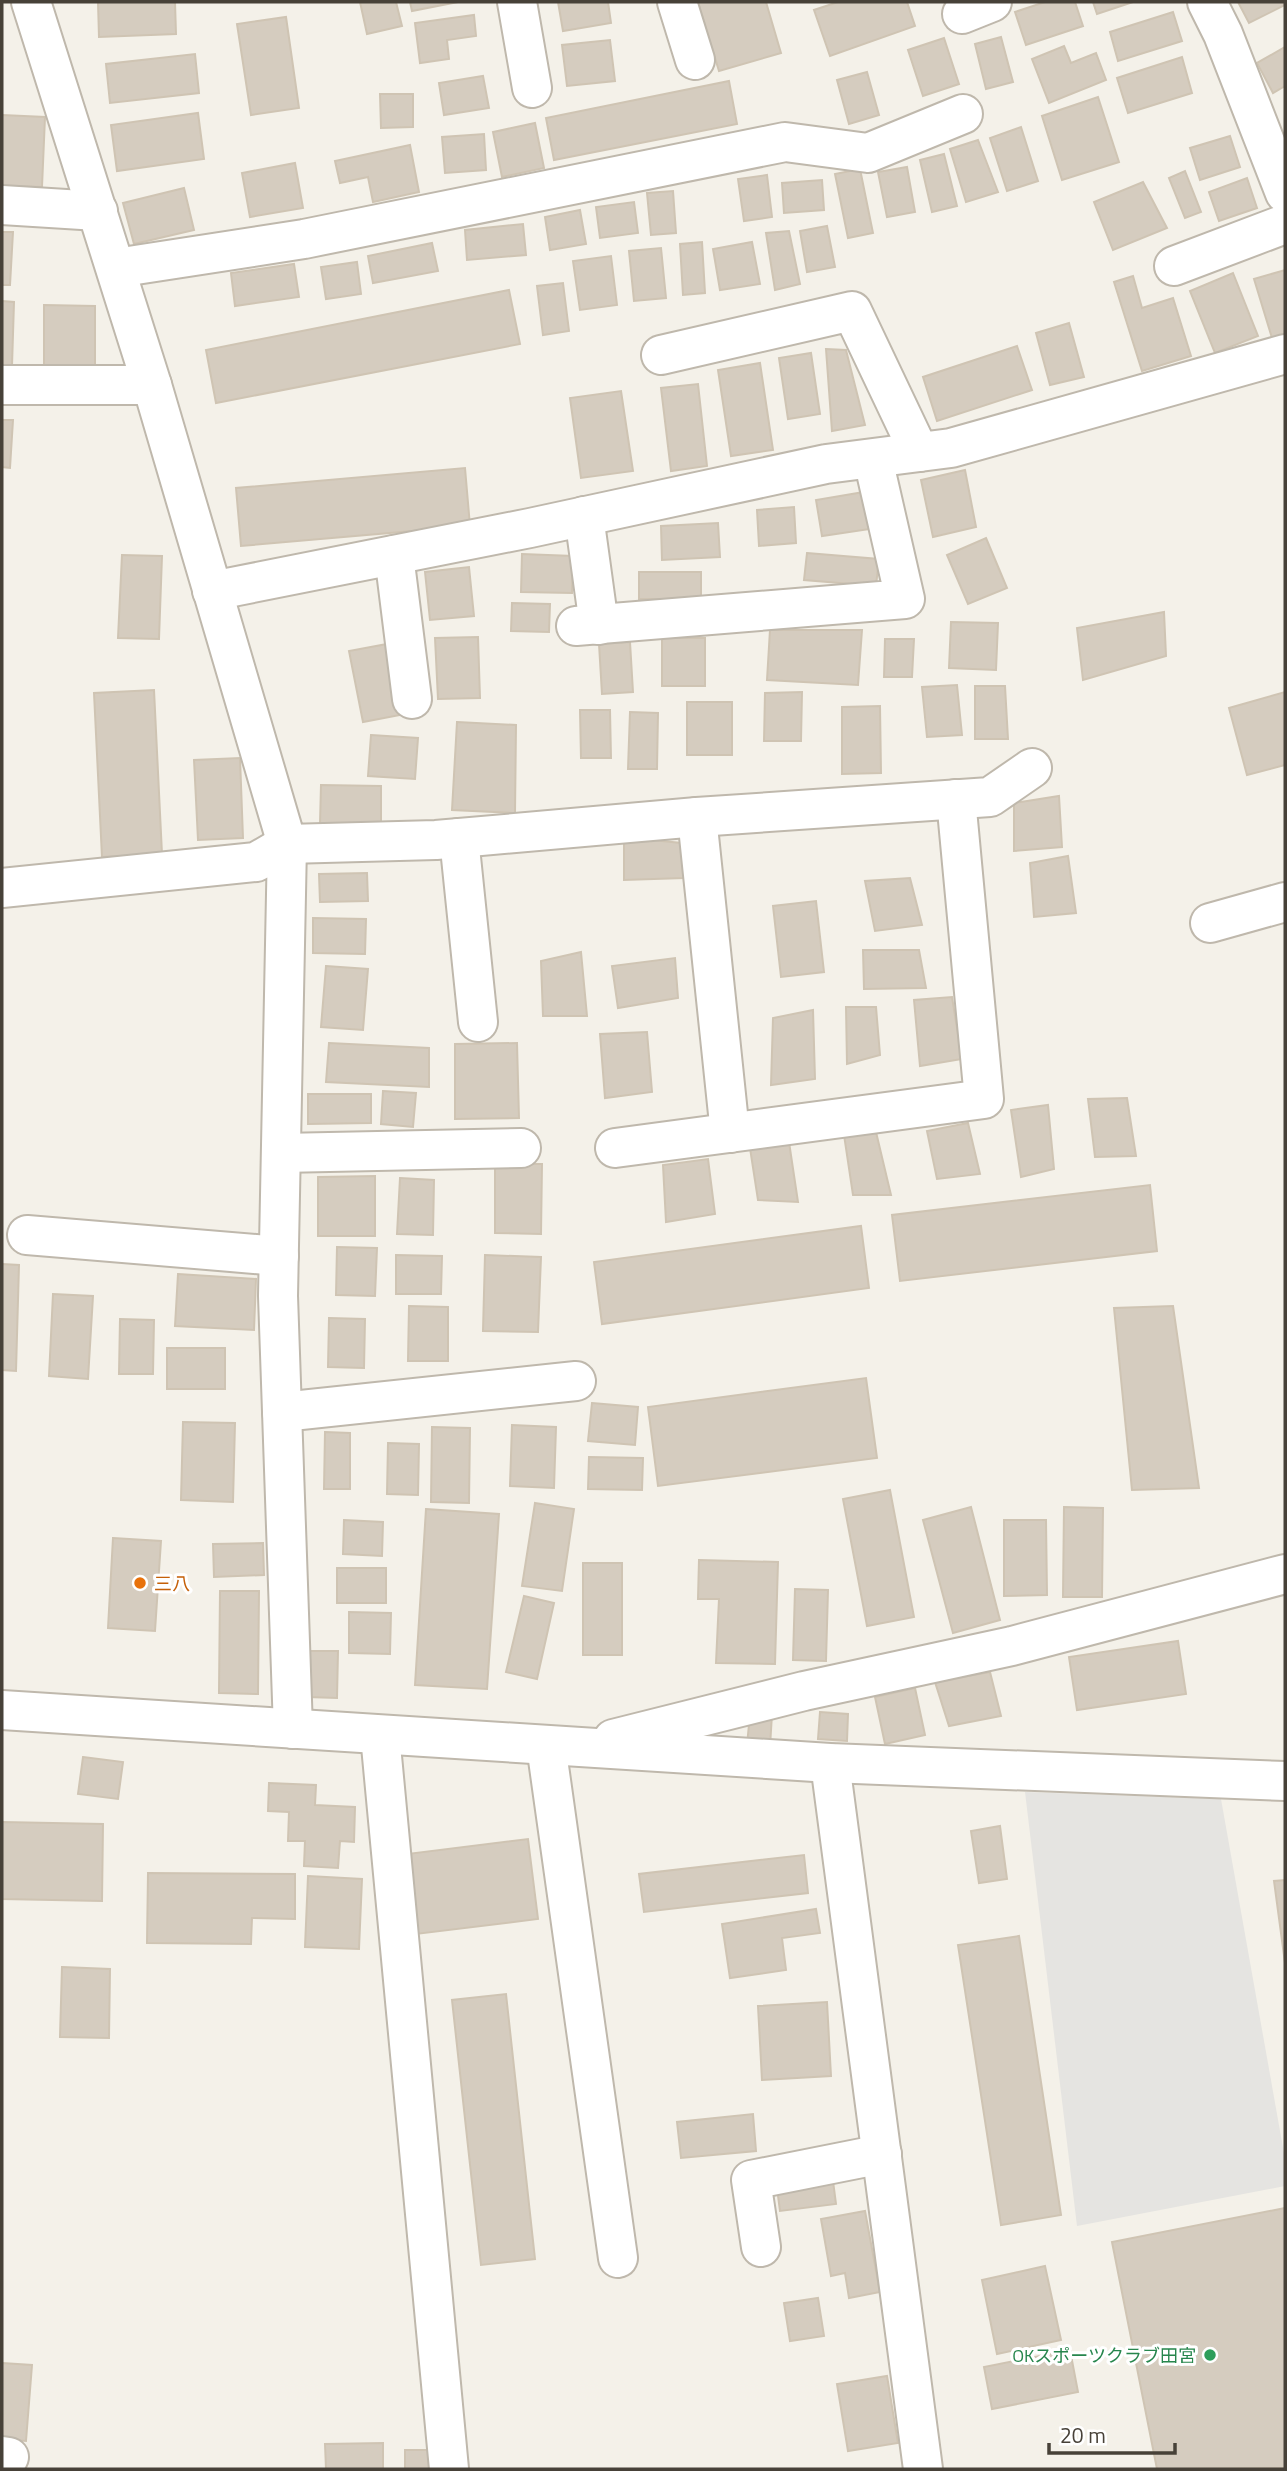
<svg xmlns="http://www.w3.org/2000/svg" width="1287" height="2471" font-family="'Titillium Web','Noto Sans JP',sans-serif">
<rect width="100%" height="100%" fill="#f4f1e9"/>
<path fill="#e5e4e1" d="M 1025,1792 L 1221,1799 L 1285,2159 L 1285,2186 L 1077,2226 Z"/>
<g fill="#d5ccbf" stroke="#cfc4b3" stroke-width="2">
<path d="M 98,2 L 175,2 L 176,34 L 99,37 Z"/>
<path d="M 360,2 L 396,2 L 402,26 L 367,34 Z"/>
<path d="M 410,2 L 458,2 L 412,11 Z"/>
<path d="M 558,2 L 608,2 L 611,23 L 563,31 Z"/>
<path d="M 698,2 L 766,2 L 781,53 L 719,71 Z"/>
<path d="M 838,2 L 907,2 L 915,26 L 830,56 L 814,10 Z"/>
<path d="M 1045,2 L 1075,2 L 1083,26 L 1026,45 L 1015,12 Z"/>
<path d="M 1093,2 L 1133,2 L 1097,14 Z"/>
<path d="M 1238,2 L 1285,2 L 1285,5 L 1249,23 Z"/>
<path d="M 1173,12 L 1182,41 L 1118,61 L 1110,32 Z"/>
<path d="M 474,15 L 476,36 L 447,40 L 449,59 L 420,63 L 415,23 Z"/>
<path d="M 286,17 L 299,108 L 251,115 L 237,24 Z"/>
<path d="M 1001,37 L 1013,82 L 986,89 L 975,44 Z"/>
<path d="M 944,38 L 959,84 L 923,96 L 908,50 Z"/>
<path d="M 610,40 L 615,81 L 567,86 L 562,45 Z"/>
<path d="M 1064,46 L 1071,63 L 1096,53 L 1106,80 L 1049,103 L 1032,59 Z"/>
<path d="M 1285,47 L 1285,86 L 1273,93 L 1257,63 Z"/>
<path d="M 195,54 L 199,93 L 110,103 L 106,64 Z"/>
<path d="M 1182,57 L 1192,93 L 1128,113 L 1117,78 Z"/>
<path d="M 867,72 L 879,115 L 849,124 L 837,80 Z"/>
<path d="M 483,76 L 489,108 L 444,115 L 439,83 Z"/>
<path d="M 729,81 L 737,124 L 554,160 L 546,118 Z"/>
<path d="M 380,94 L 413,94 L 413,127 L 381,128 Z"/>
<path d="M 1098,97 L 1119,162 L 1062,180 L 1042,116 Z"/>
<path d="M 198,113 L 204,159 L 117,171 L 111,125 Z"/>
<path d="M 2,115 L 45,117 L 42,187 L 2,186 Z"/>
<path d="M 535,123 L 544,168 L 502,177 L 493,132 Z"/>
<path d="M 1021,127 L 1038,181 L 1007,191 L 990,138 Z"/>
<path d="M 484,134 L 486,170 L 445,173 L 442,137 Z"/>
<path d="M 1230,136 L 1240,167 L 1200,180 L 1190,148 Z"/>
<path d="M 978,140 L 998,192 L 966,202 L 950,149 Z"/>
<path d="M 410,145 L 419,192 L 373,202 L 368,177 L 340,183 L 335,161 Z"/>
<path d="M 944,154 L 957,206 L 932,212 L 920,160 Z"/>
<path d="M 295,163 L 303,208 L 250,217 L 242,173 Z"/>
<path d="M 907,167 L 915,212 L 887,217 L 878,172 Z"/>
<path d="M 860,169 L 873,233 L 848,238 L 835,174 Z"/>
<path d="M 1185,171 L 1201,212 L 1185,218 L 1169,178 Z"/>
<path d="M 767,175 L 772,217 L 744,221 L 738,179 Z"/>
<path d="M 1247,178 L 1257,208 L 1219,221 L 1209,192 Z"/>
<path d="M 822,180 L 824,210 L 784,213 L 782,183 Z"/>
<path d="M 1143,182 L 1167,228 L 1113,250 L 1094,202 Z"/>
<path d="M 184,188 L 194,230 L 134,244 L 123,203 Z"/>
<path d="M 673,191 L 676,233 L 651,235 L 647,193 Z"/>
<path d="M 634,202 L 638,233 L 600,238 L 596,207 Z"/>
<path d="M 580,210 L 586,244 L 550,250 L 545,217 Z"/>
<path d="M 523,224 L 526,255 L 467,260 L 465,230 Z"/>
<path d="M 827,226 L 835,267 L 807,272 L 800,231 Z"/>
<path d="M 789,231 L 800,284 L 775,290 L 766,233 Z"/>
<path d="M 2,232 L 13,232 L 10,285 L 2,285 Z"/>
<path d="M 702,242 L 705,293 L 683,295 L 680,244 Z"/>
<path d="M 752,242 L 760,284 L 720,290 L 713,249 Z"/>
<path d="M 432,243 L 438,271 L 373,283 L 368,256 Z"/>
<path d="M 661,248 L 666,298 L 634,301 L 629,251 Z"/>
<path d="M 611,256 L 617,305 L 580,310 L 573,261 Z"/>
<path d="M 357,262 L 361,294 L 326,299 L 321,267 Z"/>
<path d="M 294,264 L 299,297 L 235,306 L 231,273 Z"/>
<path d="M 1285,270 L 1285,334 L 1272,338 L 1254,279 Z"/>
<path d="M 1233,273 L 1258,336 L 1215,353 L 1190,291 Z"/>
<path d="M 1133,276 L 1142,308 L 1173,298 L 1191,356 L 1142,371 L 1114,282 Z"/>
<path d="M 563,283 L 569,331 L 543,335 L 537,286 Z"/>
<path d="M 509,290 L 520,344 L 216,403 L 206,350 Z"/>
<path d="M 2,301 L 14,302 L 12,366 L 2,366 Z"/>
<path d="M 44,305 L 95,306 L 95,366 L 44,365 Z"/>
<path d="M 1069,323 L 1084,377 L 1050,385 L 1036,333 Z"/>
<path d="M 1017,346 L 1032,390 L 937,421 L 923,377 Z"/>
<path d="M 826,349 L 846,350 L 865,425 L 832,431 Z"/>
<path d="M 811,353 L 820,414 L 788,419 L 779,358 Z"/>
<path d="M 760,363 L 773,450 L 731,456 L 718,370 Z"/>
<path d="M 698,384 L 707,466 L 671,471 L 661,388 Z"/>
<path d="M 621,391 L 633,471 L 581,478 L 570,398 Z"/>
<path d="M 2,420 L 13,420 L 10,468 L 2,467 Z"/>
<path d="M 465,468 L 470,526 L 241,546 L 236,488 Z"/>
<path d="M 965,470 L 976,527 L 933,537 L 921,480 Z"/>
<path d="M 864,492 L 870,529 L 822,536 L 816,500 Z"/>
<path d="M 794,507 L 796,543 L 759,546 L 757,510 Z"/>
<path d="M 718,523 L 720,557 L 662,560 L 661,526 Z"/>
<path d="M 986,538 L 1007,588 L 968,604 L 947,555 Z"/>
<path d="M 807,553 L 879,559 L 876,586 L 804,580 Z"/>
<path d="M 522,554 L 573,556 L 572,593 L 521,592 Z"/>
<path d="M 122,555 L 162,556 L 159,639 L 118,638 Z"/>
<path d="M 469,567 L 474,616 L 430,620 L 425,572 Z"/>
<rect x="639" y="572" width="62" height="27"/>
<path d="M 512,603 L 550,604 L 549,632 L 511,631 Z"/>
<path d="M 1164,612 L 1166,656 L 1083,680 L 1077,628 Z"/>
<path d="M 951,622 L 998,623 L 996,670 L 949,668 Z"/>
<path d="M 770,630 L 862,630 L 858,685 L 767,680 Z"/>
<path d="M 478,637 L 480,698 L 438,699 L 435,638 Z"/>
<rect x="662" y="638" width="43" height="48"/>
<path d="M 885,639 L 914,639 L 912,677 L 884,677 Z"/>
<path d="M 630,642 L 633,692 L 602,694 L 599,644 Z"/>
<path d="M 387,644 L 400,715 L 363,722 L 349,651 Z"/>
<path d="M 957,685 L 962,735 L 927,737 L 922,687 Z"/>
<path d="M 975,686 L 1005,686 L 1008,739 L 975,739 Z"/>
<path d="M 154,690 L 162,854 L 102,857 L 94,693 Z"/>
<path d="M 802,692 L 801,741 L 764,741 L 765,693 Z"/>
<path d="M 1285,692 L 1285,765 L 1247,775 L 1229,708 Z"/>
<rect x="687" y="702" width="45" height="53"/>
<path d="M 880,706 L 881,773 L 842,774 L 842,707 Z"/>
<path d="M 580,710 L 610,710 L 611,758 L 581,758 Z"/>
<path d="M 630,712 L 658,713 L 657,769 L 628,769 Z"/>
<path d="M 457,722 L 516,725 L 515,813 L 452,810 Z"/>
<path d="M 371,735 L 418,738 L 415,779 L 368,776 Z"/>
<path d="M 240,758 L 243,838 L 198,840 L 194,760 Z"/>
<path d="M 321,785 L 381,786 L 381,825 L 320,824 Z"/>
<path d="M 1059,796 L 1062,847 L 1014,851 L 1014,803 Z"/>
<path d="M 624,837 L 681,843 L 684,878 L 624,880 Z"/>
<path d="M 1068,856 L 1076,913 L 1034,917 L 1030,863 Z"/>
<path d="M 367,873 L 368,901 L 320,902 L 319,874 Z"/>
<path d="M 910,878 L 922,925 L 875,931 L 865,881 Z"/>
<path d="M 816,901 L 824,972 L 781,977 L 773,906 Z"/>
<path d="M 313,918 L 366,919 L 365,954 L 313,953 Z"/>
<path d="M 863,950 L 919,950 L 926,988 L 864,989 Z"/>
<path d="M 581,952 L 587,1016 L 543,1016 L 541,961 Z"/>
<path d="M 675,958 L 678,998 L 618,1008 L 612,966 Z"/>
<path d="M 326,966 L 368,969 L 363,1030 L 321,1027 Z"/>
<path d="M 952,997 L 962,1059 L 920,1066 L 914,1000 Z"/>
<path d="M 846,1007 L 876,1007 L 880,1055 L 847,1064 Z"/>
<path d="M 813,1010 L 815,1079 L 771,1085 L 773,1018 Z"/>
<path d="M 647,1032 L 652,1092 L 605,1098 L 600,1034 Z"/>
<path d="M 329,1043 L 429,1048 L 429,1087 L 326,1082 Z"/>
<path d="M 517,1043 L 519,1118 L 455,1119 L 455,1044 Z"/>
<path d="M 383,1091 L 416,1093 L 413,1127 L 381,1124 Z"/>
<path d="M 308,1094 L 371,1094 L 371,1123 L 308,1124 Z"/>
<path d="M 1127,1098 L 1136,1156 L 1095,1157 L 1088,1099 Z"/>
<path d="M 1048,1105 L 1054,1169 L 1021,1177 L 1011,1110 Z"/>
<path d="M 968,1123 L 980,1174 L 937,1179 L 927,1131 Z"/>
<path d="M 876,1132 L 891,1195 L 853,1195 L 844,1135 Z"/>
<path d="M 789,1142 L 798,1202 L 758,1200 L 750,1148 Z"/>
<path d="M 708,1159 L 715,1214 L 666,1222 L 663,1165 Z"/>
<path d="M 495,1164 L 542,1164 L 541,1234 L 495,1233 Z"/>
<path d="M 375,1176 L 375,1236 L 318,1236 L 318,1177 Z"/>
<path d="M 400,1178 L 434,1180 L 433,1235 L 397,1234 Z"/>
<path d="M 1150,1185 L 1157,1251 L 900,1281 L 892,1215 Z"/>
<path d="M 861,1226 L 869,1288 L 602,1324 L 594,1262 Z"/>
<path d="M 337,1247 L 377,1248 L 375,1296 L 336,1295 Z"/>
<path d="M 396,1255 L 442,1256 L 441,1294 L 396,1294 Z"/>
<path d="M 485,1255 L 541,1257 L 538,1332 L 483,1331 Z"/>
<path d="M 2,1264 L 19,1265 L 16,1371 L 2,1370 Z"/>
<path d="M 178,1274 L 256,1279 L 254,1330 L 175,1326 Z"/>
<path d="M 53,1294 L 93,1296 L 88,1379 L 49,1376 Z"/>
<path d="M 409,1306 L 448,1307 L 448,1361 L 408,1361 Z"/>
<path d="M 1173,1306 L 1199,1488 L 1132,1490 L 1114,1308 Z"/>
<path d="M 329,1318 L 365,1319 L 364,1368 L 328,1367 Z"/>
<path d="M 120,1319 L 154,1320 L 153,1374 L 119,1374 Z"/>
<rect x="167" y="1348" width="58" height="41"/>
<path d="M 866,1378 L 877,1458 L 658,1486 L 648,1407 Z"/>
<path d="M 592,1403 L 638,1407 L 635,1445 L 588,1441 Z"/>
<path d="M 183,1422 L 235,1423 L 233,1502 L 181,1500 Z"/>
<path d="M 512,1425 L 556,1427 L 554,1488 L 510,1486 Z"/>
<path d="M 432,1427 L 470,1428 L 469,1503 L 431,1502 Z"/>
<path d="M 325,1432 L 350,1433 L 350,1489 L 324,1489 Z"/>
<path d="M 388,1443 L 419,1444 L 418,1495 L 387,1494 Z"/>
<path d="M 589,1457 L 643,1458 L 642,1490 L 588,1489 Z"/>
<path d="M 890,1490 L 914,1617 L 867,1626 L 843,1499 Z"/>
<path d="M 535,1503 L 574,1509 L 562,1591 L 522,1586 Z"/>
<path d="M 971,1507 L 1000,1620 L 953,1633 L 923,1520 Z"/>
<path d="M 1064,1507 L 1103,1508 L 1102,1597 L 1063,1597 Z"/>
<path d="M 426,1509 L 499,1514 L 487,1689 L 415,1685 Z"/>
<path d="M 344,1520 L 383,1522 L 382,1556 L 343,1554 Z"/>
<path d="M 1004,1520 L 1046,1520 L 1047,1595 L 1004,1596 Z"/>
<path d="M 113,1538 L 161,1541 L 155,1631 L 108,1628 Z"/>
<path d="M 263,1543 L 264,1575 L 214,1577 L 213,1544 Z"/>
<path d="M 699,1560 L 778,1562 L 775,1664 L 716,1663 L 719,1599 L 698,1599 Z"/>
<rect x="583" y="1563" width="39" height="92"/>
<rect x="337" y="1568" width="49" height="35"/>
<path d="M 795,1589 L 828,1590 L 826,1661 L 793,1660 Z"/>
<path d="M 220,1591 L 259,1591 L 258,1694 L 219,1693 Z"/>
<path d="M 524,1596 L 554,1603 L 537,1679 L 506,1672 Z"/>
<path d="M 349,1612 L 391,1613 L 390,1654 L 349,1653 Z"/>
<path d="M 1178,1641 L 1186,1694 L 1077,1710 L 1069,1657 Z"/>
<path d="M 307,1651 L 338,1651 L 337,1698 L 307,1697 Z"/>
<path d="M 990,1672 L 1001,1716 L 949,1726 L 935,1682 Z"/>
<path d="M 915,1688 L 925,1735 L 885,1744 L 875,1697 Z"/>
<path d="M 820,1712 L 848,1714 L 847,1741 L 818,1739 Z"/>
<path d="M 750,1714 L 772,1714 L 770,1747 L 747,1745 Z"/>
<path d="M 83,1757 L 123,1762 L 118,1799 L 78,1794 Z"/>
<path d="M 269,1783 L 316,1785 L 315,1805 L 355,1807 L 354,1842 L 340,1841 L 338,1868 L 304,1866 L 305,1841 L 288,1841 L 289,1812 L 268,1811 Z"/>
<path d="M 2,1822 L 103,1824 L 102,1901 L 2,1899 Z"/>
<path d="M 1000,1826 L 1007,1879 L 979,1883 L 971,1831 Z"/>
<path d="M 528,1839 L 538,1919 L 416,1934 L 407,1854 Z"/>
<path d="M 804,1855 L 808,1893 L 644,1912 L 639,1874 Z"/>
<path d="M 148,1873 L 295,1874 L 295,1919 L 252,1918 L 251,1944 L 147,1943 Z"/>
<path d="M 308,1876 L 362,1879 L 359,1949 L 305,1947 Z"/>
<path d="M 1285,1880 L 1285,1963 L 1274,1881 Z"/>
<path d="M 816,1909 L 820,1933 L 782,1938 L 786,1970 L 730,1978 L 722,1924 Z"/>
<path d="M 1019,1936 L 1061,2215 L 1001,2225 L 958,1945 Z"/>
<path d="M 62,1967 L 110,1969 L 109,2038 L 60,2037 Z"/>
<path d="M 506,1994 L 535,2259 L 481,2265 L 452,2000 Z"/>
<path d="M 827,2002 L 831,2076 L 762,2080 L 758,2006 Z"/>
<path d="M 753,2114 L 756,2151 L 681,2158 L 677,2122 Z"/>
<path d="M 833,2181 L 836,2204 L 780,2211 L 777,2188 Z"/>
<path d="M 1285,2208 L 1285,2468 L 1157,2469 L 1112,2242 Z"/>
<path d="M 865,2211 L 880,2292 L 849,2298 L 845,2273 L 831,2276 L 821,2219 Z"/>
<path d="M 1045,2266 L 1061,2340 L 997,2354 L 982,2280 Z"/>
<path d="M 818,2298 L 824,2336 L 790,2341 L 784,2303 Z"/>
<path d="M 1070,2350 L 1078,2392 L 992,2409 L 984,2367 Z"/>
<path d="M 2,2363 L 32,2365 L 26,2441 L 2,2439 Z"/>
<path d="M 887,2376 L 898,2443 L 848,2451 L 837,2384 Z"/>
<path d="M 383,2443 L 383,2469 L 326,2469 L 325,2444 Z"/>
<rect x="405" y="2450" width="29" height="19"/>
</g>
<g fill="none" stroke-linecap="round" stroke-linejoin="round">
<defs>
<g id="minor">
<path d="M 31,2 L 152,385 L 287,844 L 436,840 L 697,817 L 990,797 L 1032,768"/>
<path d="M 517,2 L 532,88"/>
<path d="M 677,2 L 695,60"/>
<path d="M 1207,2 L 1223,34 L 1285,193"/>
<path d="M 962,14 L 992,2"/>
<path d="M 2,205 L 98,211"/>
<path d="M 1174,266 L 1285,224"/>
<path d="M 116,268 L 304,239 L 785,142 L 868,153 L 963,114"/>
<path d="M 661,355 L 852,311 L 919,452"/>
<path d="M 2,385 L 152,385"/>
<path d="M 584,516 L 599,625"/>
<path d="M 394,555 L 412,699"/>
<path d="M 212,591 L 530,528 L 826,464 L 951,448 L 1285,354"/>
<path d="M 576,626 L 905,599 L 873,459"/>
<path d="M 697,817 L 730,1133"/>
<path d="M 459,838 L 478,1022"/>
<path d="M 2,888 L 256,862 L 287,844 L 278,1296 L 293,1729"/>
<path d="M 1210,923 L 1285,902"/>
<path d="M 615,1148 L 984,1099 L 956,799"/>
<path d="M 281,1153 L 521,1148"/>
<path d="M 27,1235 L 279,1256"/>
<path d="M 282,1412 L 576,1381"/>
<path d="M 2,1710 L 830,1763 L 1285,1781"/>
<path d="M 380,1735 L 449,2469"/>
<path d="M 613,1739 L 804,1691 L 1012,1646 L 1285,1574"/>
<path d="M 546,1745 L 618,2258"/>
<path d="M 830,1763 L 923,2469"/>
<path d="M 761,2247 L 751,2180 L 882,2154"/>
<path d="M 2,2456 L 9,2457"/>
</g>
</defs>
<use href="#minor" stroke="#bfb8ac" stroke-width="42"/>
<use href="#minor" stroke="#fff" stroke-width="38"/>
</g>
<circle fill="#e8710a" stroke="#fff" stroke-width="2.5" cx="140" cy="1583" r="7"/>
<circle fill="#2e9e5b" stroke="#fff" stroke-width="2.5" cx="1210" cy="2355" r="7"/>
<g text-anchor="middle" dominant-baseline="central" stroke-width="6" stroke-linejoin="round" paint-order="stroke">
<g font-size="18" fill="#c56008" stroke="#fff" text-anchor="start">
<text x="154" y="1583">三八</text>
</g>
<g font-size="18" fill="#27864d" stroke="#fff" text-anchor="end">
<text x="1196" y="2355">OKスポーツクラブ田宮</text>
</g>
</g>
<rect width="1287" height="2471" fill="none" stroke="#474138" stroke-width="7"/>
<path d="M1049 2443v10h126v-10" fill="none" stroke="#474138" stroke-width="3.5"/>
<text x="1060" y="2443" font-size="21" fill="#474138" stroke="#ffffff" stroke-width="5" paint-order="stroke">20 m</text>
</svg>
